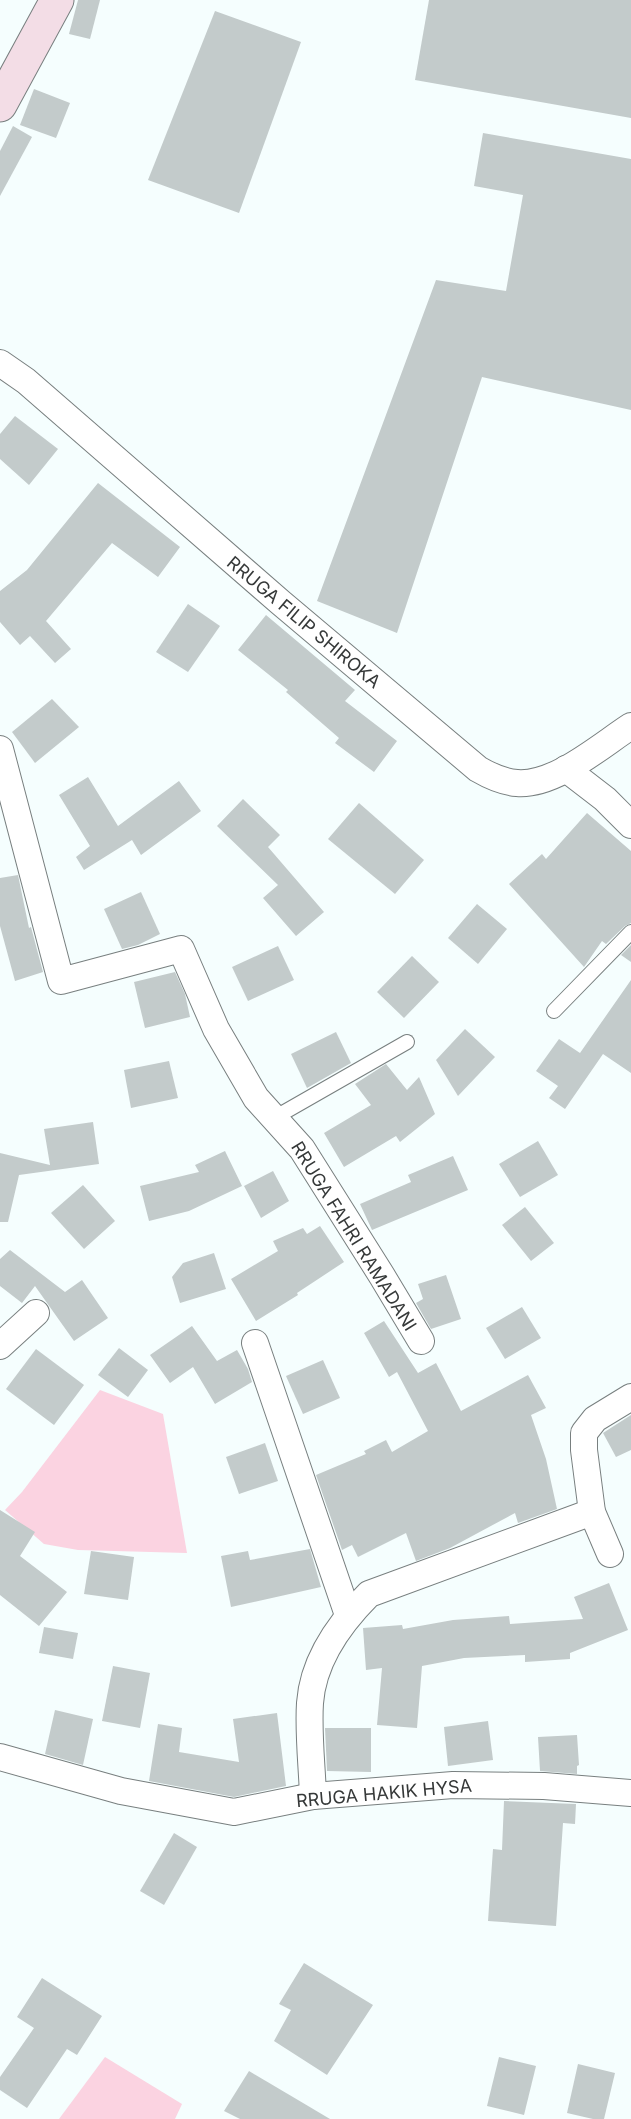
<svg xmlns="http://www.w3.org/2000/svg" width="631" height="2119" font-family="Inter,sans-serif">
<rect width="100%" height="100%" fill="#f5fefe"/>
<g fill="#fbd3e1">
<path d="M 100,1390 L 163,1414 L 187,1553 L 78,1550 L 44,1544 L 5,1510 L 22,1492 Z"/>
<path d="M 105,2057 L 182,2104 L 175,2119 L 59,2119 Z"/>
</g>
<g fill="#c3cbcb">
<path d="M 78,0 L 100,0 L 90,39 L 69,34 Z"/>
<path d="M 429,0 L 631,0 L 631,118 L 415,80 Z"/>
<path d="M 215,11 L 301,42 L 239,213 L 148,180 Z"/>
<path d="M 34,89 L 70,103 L 56,138 L 20,125 Z"/>
<path d="M 13,126 L 32,137 L 0,196 L 0,151 Z"/>
<path d="M 483,133 L 631,159 L 631,410 L 482,377 L 397,633 L 317,601 L 436,280 L 506,291 L 523,195 L 474,186 Z"/>
<path d="M 15,416 L 58,449 L 29,485 L 0,459 L 0,434 Z"/>
<path d="M 98,483 L 180,547 L 158,577 L 112,543 L 46,621 L 71,649 L 55,663 L 30,636 L 20,645 L 0,622 L 0,591 L 27,570 Z"/>
<path d="M 188,604 L 220,626 L 188,672 L 156,652 Z"/>
<path d="M 266,615 L 355,690 L 345,701 L 397,741 L 374,772 L 335,743 L 339,738 L 286,692 L 288,690 L 238,650 Z"/>
<path d="M 52,699 L 79,727 L 35,763 L 12,732 Z"/>
<path d="M 88,777 L 118,826 L 179,781 L 201,811 L 141,855 L 132,840 L 84,870 L 76,857 L 90,846 L 59,795 Z"/>
<path d="M 243,799 L 280,835 L 268,847 L 324,912 L 296,936 L 263,898 L 278,885 L 217,826 Z"/>
<path d="M 359,803 L 424,860 L 395,894 L 328,839 Z"/>
<path d="M 587,813 L 631,851 L 631,923 L 625,926 L 606,944 L 602,941 L 584,967 L 509,884 L 542,854 L 546,859 Z"/>
<path d="M 18,875 L 29,928 L 31,927 L 43,972 L 15,981 L 0,926 L 0,878 Z"/>
<path d="M 141,892 L 160,934 L 138,945 L 122,949 L 104,909 Z"/>
<path d="M 477,904 L 507,929 L 478,964 L 448,938 Z"/>
<path d="M 631,945 L 631,962 L 621,955 Z"/>
<path d="M 278,946 L 294,980 L 248,1001 L 232,967 Z"/>
<path d="M 412,956 L 439,982 L 404,1018 L 377,992 Z"/>
<path d="M 175,972 L 185,994 L 190,1017 L 145,1028 L 134,982 Z"/>
<path d="M 631,980 L 631,1073 L 603,1054 L 565,1109 L 549,1098 L 558,1086 L 536,1071 L 559,1039 L 580,1053 Z"/>
<path d="M 465,1029 L 495,1057 L 458,1096 L 436,1060 Z"/>
<path d="M 336,1032 L 351,1063 L 307,1088 L 291,1054 Z"/>
<path d="M 169,1061 L 178,1098 L 131,1108 L 124,1070 Z"/>
<path d="M 386,1064 L 407,1090 L 419,1077 L 435,1114 L 400,1142 L 396,1136 L 344,1167 L 324,1133 L 371,1105 L 355,1084 Z"/>
<path d="M 93,1122 L 99,1164 L 19,1175 L 8,1222 L 0,1222 L 0,1153 L 50,1165 L 44,1129 Z"/>
<path d="M 538,1141 L 558,1175 L 520,1197 L 499,1164 Z"/>
<path d="M 225,1151 L 242,1186 L 189,1211 L 149,1221 L 140,1186 L 199,1172 L 195,1165 Z"/>
<path d="M 453,1156 L 468,1190 L 372,1230 L 360,1204 L 411,1182 L 408,1175 Z"/>
<path d="M 273,1171 L 289,1201 L 261,1218 L 244,1186 Z"/>
<path d="M 83,1185 L 115,1221 L 84,1249 L 51,1213 Z"/>
<path d="M 525,1207 L 554,1243 L 531,1261 L 502,1225 Z"/>
<path d="M 320,1226 L 344,1262 L 297,1293 L 298,1295 L 256,1321 L 231,1279 L 278,1251 L 273,1241 L 303,1228 L 307,1234 Z"/>
<path d="M 10,1250 L 65,1292 L 82,1280 L 108,1318 L 74,1341 L 35,1286 L 22,1303 L 0,1286 L 0,1259 Z"/>
<path d="M 214,1253 L 226,1289 L 180,1303 L 172,1277 L 183,1263 Z"/>
<path d="M 446,1275 L 461,1319 L 431,1329 L 416,1303 L 423,1299 L 418,1284 Z"/>
<path d="M 522,1307 L 541,1338 L 505,1359 L 486,1328 Z"/>
<path d="M 384,1321 L 418,1373 L 436,1363 L 461,1411 L 528,1375 L 546,1408 L 531,1415 L 546,1459 L 557,1509 L 518,1523 L 515,1513 L 450,1548 L 416,1561 L 406,1533 L 358,1557 L 352,1545 L 342,1550 L 316,1475 L 366,1454 L 364,1451 L 386,1440 L 392,1452 L 428,1431 L 397,1372 L 389,1377 L 364,1333 Z"/>
<path d="M 192,1326 L 217,1361 L 237,1350 L 248,1369 L 252,1382 L 215,1404 L 193,1367 L 170,1383 L 150,1355 Z"/>
<path d="M 119,1348 L 148,1370 L 128,1397 L 98,1375 Z"/>
<path d="M 36,1349 L 84,1385 L 54,1425 L 6,1389 Z"/>
<path d="M 323,1360 L 340,1398 L 303,1414 L 286,1376 Z"/>
<path d="M 631,1415 L 631,1450 L 616,1457 L 603,1433 Z"/>
<path d="M 265,1443 L 278,1481 L 239,1494 L 226,1457 Z"/>
<path d="M 0,1510 L 35,1532 L 20,1556 L 67,1592 L 39,1626 L 0,1595 Z"/>
<path d="M 310,1549 L 321,1587 L 231,1607 L 221,1556 L 248,1551 L 250,1560 Z"/>
<path d="M 91,1551 L 134,1557 L 128,1600 L 84,1594 Z"/>
<path d="M 609,1583 L 628,1630 L 570,1653 L 570,1659 L 525,1662 L 525,1655 L 464,1658 L 422,1666 L 417,1728 L 377,1725 L 382,1668 L 366,1670 L 363,1628 L 402,1625 L 403,1629 L 453,1620 L 509,1616 L 510,1624 L 583,1619 L 574,1597 Z"/>
<path d="M 44,1627 L 78,1633 L 73,1659 L 39,1653 Z"/>
<path d="M 113,1666 L 150,1673 L 140,1728 L 102,1721 Z"/>
<path d="M 55,1710 L 93,1719 L 83,1765 L 45,1754 Z"/>
<path d="M 277,1713 L 286,1786 L 234,1797 L 149,1781 L 158,1724 L 182,1728 L 179,1752 L 239,1762 L 233,1719 Z"/>
<path d="M 488,1721 L 493,1760 L 448,1766 L 444,1727 Z"/>
<path d="M 325,1728 L 371,1728 L 371,1772 L 327,1771 Z"/>
<path d="M 577,1735 L 579,1765 L 577,1766 L 577,1774 L 540,1771 L 538,1737 Z"/>
<path d="M 504,1801 L 576,1804 L 575,1824 L 563,1823 L 556,1926 L 488,1921 L 493,1849 L 502,1850 Z"/>
<path d="M 174,1833 L 197,1847 L 164,1905 L 140,1891 Z"/>
<path d="M 304,1963 L 373,2005 L 327,2075 L 274,2041 L 291,2010 L 279,2004 Z"/>
<path d="M 42,1978 L 102,2016 L 77,2055 L 67,2049 L 27,2108 L 0,2090 L 0,2077 L 34,2028 L 17,2017 Z"/>
<path d="M 499,2057 L 536,2066 L 524,2115 L 487,2106 Z"/>
<path d="M 578,2064 L 615,2073 L 604,2119 L 593,2119 L 567,2113 Z"/>
<path d="M 249,2071 L 298,2100 L 330,2119 L 240,2119 L 224,2111 Z"/>
</g>
<g fill="none" stroke-linecap="round" stroke-linejoin="round">
<defs>
<g id="lane">
<path d="M 554,1011 L 631,932"/>
<path d="M 274,1118 L 407,1042"/>
</g>
<g id="street">
<path d="M 0,363 L 26,381 L 280,602 L 478,769 C 490,776 503,782 517,783 C 555,786 600,746 631,726"/>
<path d="M 0,749 L 61,981 L 181,949 L 216,1029 L 256,1098 L 302,1149 L 382,1276 L 421,1341"/>
<path d="M 566,769 L 605,799 L 631,825"/>
<path d="M 255,1343 L 348,1615"/>
<path d="M 0,1346 L 36,1313"/>
<path d="M 610,1554 L 592,1512 L 584,1450 L 584,1433 L 595,1419 L 631,1397"/>
<path d="M 0,1757 L 121,1791 L 234,1812 L 313,1796 L 453,1785 L 544,1786 L 631,1793"/>
<path d="M 313,1796 C 312,1766 308,1733 310,1703 C 313,1660 341,1622 369,1594 L 592,1512"/>
</g>
<path id="secondary" d="M 0,105 L 57,0"/>
</defs>
<use href="#lane" stroke="#787f7f" stroke-width="16"/>
<use href="#street" stroke="#787f7f" stroke-width="28"/>
<use href="#secondary" stroke="#787f7f" stroke-width="35"/>
<use href="#lane" stroke="#fff" stroke-width="14"/>
<use href="#street" stroke="#fff" stroke-width="26"/>
<use href="#secondary" stroke="#f3dde6" stroke-width="33"/>
</g>
<g text-anchor="middle" dominant-baseline="central" stroke-width="5" stroke-linejoin="round" paint-order="stroke">
<g font-size="18" fill="#363939" stroke="#fff">
<text transform="translate(304 622) rotate(40)">RRUGA FILIP SHIROKA</text>
<text transform="translate(354 1236) rotate(58)">RRUGA FAHRI RAMADANI</text>
<text transform="translate(384 1793) rotate(-5)">RRUGA HAKIK HYSA</text>
</g>
</g>
</svg>
